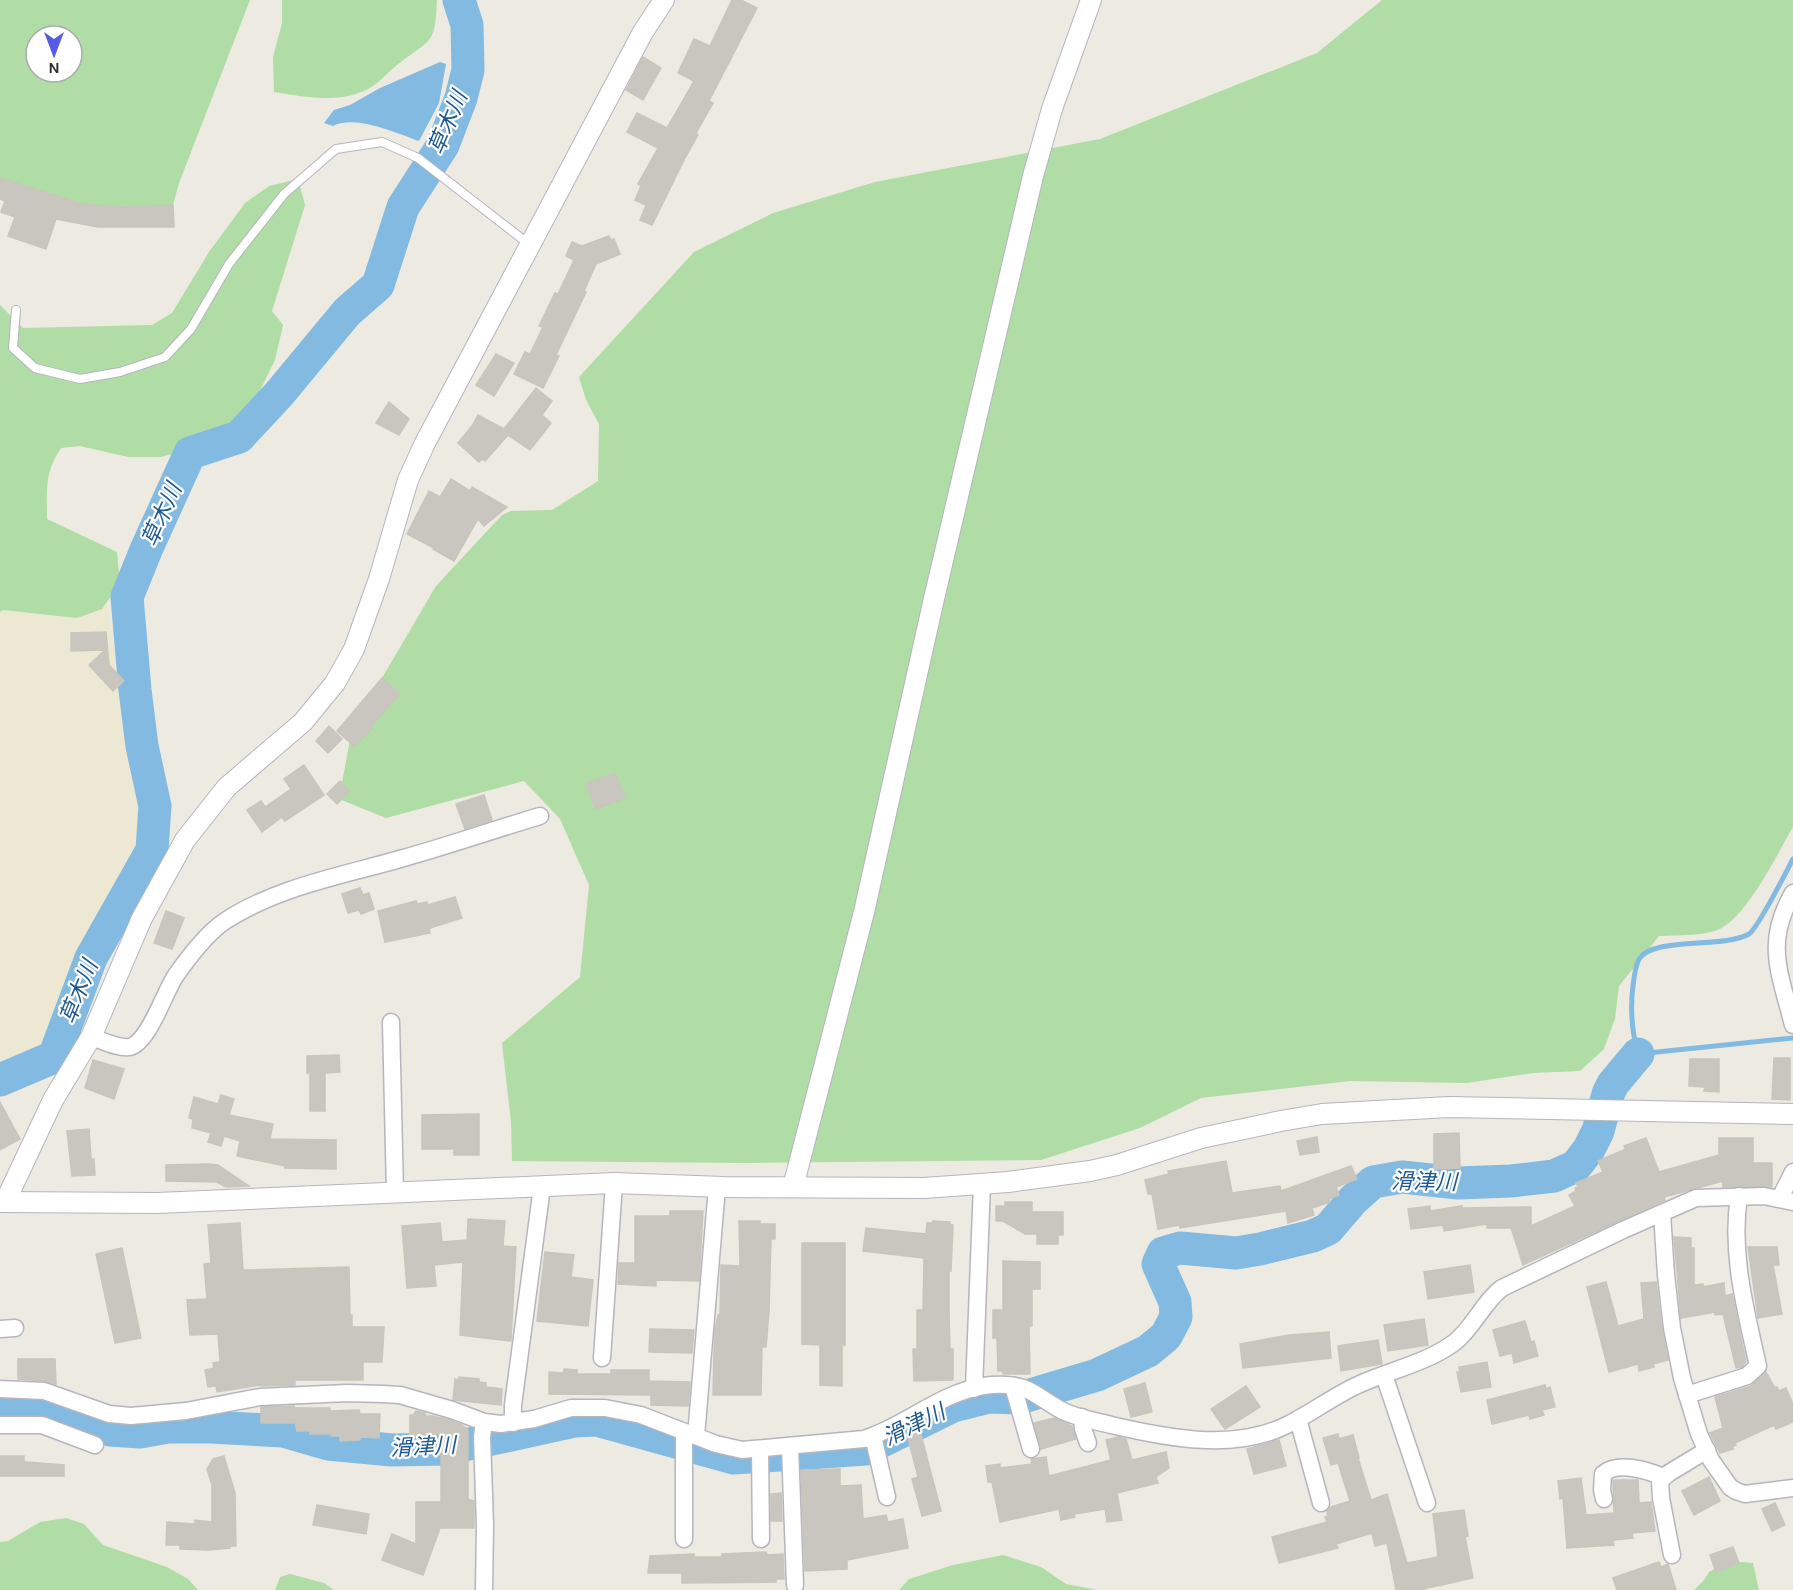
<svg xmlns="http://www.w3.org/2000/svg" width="1793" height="1590" font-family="Karla,'Noto Sans JP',sans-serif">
<rect width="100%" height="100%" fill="#edeae2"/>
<path fill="#ece8d3" d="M 0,564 L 101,579 L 148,807 L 143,846 L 38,1050 L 0,1064 Z"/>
<g fill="#afdda5" fill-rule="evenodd">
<path d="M 0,0 L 250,0 L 179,183 L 173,205 L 118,207 L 82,204 L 0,178 ZM 36,36 L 72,36 L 72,72 L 36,72 Z"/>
<path d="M 282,0 L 437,0 C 435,43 433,38 401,62 C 391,69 383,79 373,86 C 344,105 305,97 274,92 L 273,57 L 282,23 Z"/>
<path d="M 1382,0 L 1793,0 L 1793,827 C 1777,854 1745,922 1715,931 C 1700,936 1676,935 1659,936 L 1619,986 L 1615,1019 L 1604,1049 L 1580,1071 L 1533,1073 L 1467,1083 L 1350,1081 L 1201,1098 L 1140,1128 L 1041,1160 L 747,1163 L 512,1161 L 511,1122 L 502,1043 L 580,977 L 589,885 L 560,819 L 524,781 L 386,818 L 339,799 L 352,729 L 436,586 L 502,515 L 511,511 L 552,510 L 598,481 L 599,424 L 586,400 L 579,377 L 694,252 L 773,213 L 875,182 L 1100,139 L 1317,53 Z"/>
<path d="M 298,179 L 305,205 L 272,311 L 283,325 L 275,360 L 242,427 L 203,445 L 161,457 L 128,457 L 80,446 L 61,448 C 44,473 47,490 47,519 L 117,552 L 119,573 L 112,595 L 102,609 L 77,618 L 3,610 L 0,612 L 0,305 L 23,328 L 152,325 L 172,313 L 209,252 L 245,203 L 269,186 Z"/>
<path d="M 66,1518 L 84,1524 L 103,1545 L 167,1567 L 188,1579 L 198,1590 L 0,1590 L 0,1542 L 8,1541 L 40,1522 Z"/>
<path d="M 1003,1555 L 1041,1567 L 1066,1584 L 1097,1590 L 899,1590 L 909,1579 L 953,1565 Z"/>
<path d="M 1728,1561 L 1753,1563 L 1759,1590 L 1694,1590 L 1704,1580 L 1709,1572 Z"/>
<path d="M 290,1574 L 324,1583 L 334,1590 L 275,1590 L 280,1577 Z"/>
</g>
<path fill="#82bae2" d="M 440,62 L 446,64 L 439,103 L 419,141 C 397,133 354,114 333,126 L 324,123 L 334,110 L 350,105 L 380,88 Z"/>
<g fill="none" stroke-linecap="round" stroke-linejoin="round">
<path stroke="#82bae2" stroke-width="5" d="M 1793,859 C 1786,872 1758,928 1749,934 C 1723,949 1654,936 1639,959 C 1635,967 1634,977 1633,986 C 1630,1009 1632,1032 1638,1054 L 1793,1038"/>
<g stroke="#82bae2" stroke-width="33">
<path d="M 0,1080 L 54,1057 L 91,958 L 152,850 L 155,806 L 142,746 L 135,690 L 127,597 L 146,550 L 190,453 L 239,437 L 279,394 L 347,312 L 378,285 L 403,207 L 443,145 L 461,98 L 468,70 L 467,25 L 459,0"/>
<path d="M 0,1404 L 26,1405 L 110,1430 L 140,1432 L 168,1427 L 211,1427 L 283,1431 L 328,1444 L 392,1450 L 446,1449 L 575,1421 L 597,1420 L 734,1458 L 866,1449 L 953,1406 L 989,1397 L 1020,1398 L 1097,1375 L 1148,1351 L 1166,1336 L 1176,1317 L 1175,1302 L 1158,1264 L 1163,1253 L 1180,1248 L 1236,1253 L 1260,1249 L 1313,1236 L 1328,1229 L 1353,1200 L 1373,1182 L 1402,1177 L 1458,1183 L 1511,1181 L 1554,1176 L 1576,1166 L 1589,1149 L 1598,1131 L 1608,1094 L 1613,1084 L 1638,1054"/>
</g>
</g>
<g fill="#c9c6c0" stroke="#c8c6bb" stroke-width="1.5">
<path d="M 732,0 L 741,0 L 757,8 L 709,101 L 713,103 L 696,133 L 698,135 L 685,158 L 652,225 L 640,220 L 646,205 L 635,200 L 641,186 L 638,184 L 658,148 L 627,132 L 637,113 L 667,128 L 694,81 L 678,73 L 694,39 L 710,46 Z"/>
<path d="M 643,57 L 661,68 L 643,100 L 626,90 Z"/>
<path d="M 0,178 L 82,204 L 118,207 L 173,205 L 174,227 L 98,227 L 56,219 L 46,249 L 8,236 L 15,217 L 1,212 L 5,201 L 0,199 Z"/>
<path d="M 609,236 L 611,240 L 614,239 L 620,254 L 596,264 L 584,291 L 586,292 L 556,355 L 559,356 L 543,388 L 514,374 L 525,352 L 530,354 L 543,327 L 539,326 L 555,293 L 558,294 L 574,260 L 566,256 L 572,242 L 582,246 Z"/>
<path d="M 496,354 L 514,363 L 494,396 L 476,385 Z"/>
<path d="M 536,388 L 552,401 L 542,415 L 551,423 L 530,450 L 508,435 L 485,461 L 482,459 L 479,462 L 458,443 L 472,426 L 478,415 L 504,429 Z"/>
<path d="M 389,402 L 409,419 L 399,435 L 376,423 Z"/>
<path d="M 451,479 L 470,491 L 472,487 L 507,507 L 484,526 L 478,519 L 454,561 L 433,549 L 434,548 L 407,534 L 429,491 L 440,497 Z"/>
<path d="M 106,632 L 109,665 L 124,681 L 113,691 L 89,665 L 105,650 L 71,651 L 71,633 Z"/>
<path d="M 382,678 L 400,694 L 371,726 L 373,728 L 354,746 L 337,731 Z"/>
<path d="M 329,726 L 342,739 L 328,753 L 316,741 Z"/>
<path d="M 304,765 L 324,795 L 285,821 L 282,817 L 262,832 L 247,810 L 261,801 L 265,807 L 291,789 L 284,779 Z"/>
<path d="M 615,773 L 625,798 L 596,809 L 586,784 Z"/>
<path d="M 340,781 L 350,791 L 337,804 L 327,794 Z"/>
<path d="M 484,795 L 492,820 L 465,829 L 456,804 Z"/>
<path d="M 360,888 L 363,895 L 369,893 L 374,909 L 361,914 L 359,910 L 348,913 L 342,894 Z"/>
<path d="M 455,897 L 462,918 L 433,927 L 429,929 L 430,933 L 385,942 L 378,911 L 416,901 L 417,904 L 427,902 L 428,905 Z"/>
<path d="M 166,911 L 184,918 L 172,949 L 154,943 Z"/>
<path d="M 339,1055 L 340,1072 L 325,1073 L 325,1111 L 310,1111 L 310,1073 L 307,1073 L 307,1056 Z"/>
<path d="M 1774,1058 L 1790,1058 L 1790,1100 L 1772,1099 Z"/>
<path d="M 1690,1059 L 1719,1059 L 1719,1092 L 1704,1091 L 1705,1087 L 1689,1086 Z"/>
<path d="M 93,1060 L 124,1069 L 114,1099 L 85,1088 Z"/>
<path d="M 221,1095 L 234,1099 L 229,1115 L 273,1124 L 270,1139 L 336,1140 L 336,1169 L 285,1168 L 285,1166 L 237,1156 L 240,1141 L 224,1136 L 221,1146 L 208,1142 L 211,1133 L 192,1128 L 193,1119 L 189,1118 L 194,1097 L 218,1104 Z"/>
<path d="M 0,1102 L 20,1139 L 0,1150 Z"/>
<path d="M 479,1114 L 479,1155 L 454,1155 L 454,1149 L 422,1149 L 422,1115 Z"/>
<path d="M 89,1129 L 91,1159 L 94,1159 L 95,1175 L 72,1176 L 67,1131 Z"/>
<path d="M 1459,1133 L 1460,1168 L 1434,1169 L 1434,1134 Z"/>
<path d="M 1317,1137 L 1319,1152 L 1300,1155 L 1297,1141 Z"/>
<path d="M 1646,1138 L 1659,1172 L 1719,1155 L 1719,1138 L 1753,1138 L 1753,1163 L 1772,1163 L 1772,1187 L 1723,1187 L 1723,1181 L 1664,1197 L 1665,1200 L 1523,1265 L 1511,1228 L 1487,1228 L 1487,1224 L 1444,1231 L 1443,1225 L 1411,1229 L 1408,1209 L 1430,1206 L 1430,1211 L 1462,1206 L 1462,1208 L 1531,1207 L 1531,1226 L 1575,1206 L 1569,1195 L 1576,1191 L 1575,1188 L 1578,1187 L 1576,1183 L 1603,1172 L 1598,1161 L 1626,1149 L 1624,1146 Z"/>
<path d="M 1226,1161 L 1232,1193 L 1280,1186 L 1281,1191 L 1351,1166 L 1357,1179 L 1336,1187 L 1339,1195 L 1329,1199 L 1330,1202 L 1312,1208 L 1314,1215 L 1288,1223 L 1286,1211 L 1180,1228 L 1179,1225 L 1158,1229 L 1152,1194 L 1148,1194 L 1145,1180 L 1169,1174 L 1168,1171 Z"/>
<path d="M 208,1164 L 218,1165 L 249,1186 L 226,1187 L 217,1182 L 166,1181 L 166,1165 Z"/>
<path d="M 1005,1202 L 1032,1202 L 1032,1212 L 1063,1212 L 1063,1235 L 1058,1235 L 1058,1244 L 1037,1244 L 1037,1234 L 1025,1234 L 1003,1221 L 996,1221 L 996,1206 L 1005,1206 Z"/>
<path d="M 670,1211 L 703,1211 L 699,1281 L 656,1280 L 656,1286 L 618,1284 L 619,1263 L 635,1263 L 635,1216 L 670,1216 Z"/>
<path d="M 468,1219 L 505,1221 L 503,1246 L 516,1247 L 511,1341 L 460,1335 L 463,1262 L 434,1265 L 436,1286 L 407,1288 L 402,1226 L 440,1223 L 442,1242 L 467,1240 Z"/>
<path d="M 739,1221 L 760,1221 L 760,1224 L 775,1224 L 775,1239 L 771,1239 L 769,1311 L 766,1347 L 762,1347 L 761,1395 L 713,1395 L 714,1353 L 715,1330 L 718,1315 L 720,1315 L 721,1265 L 740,1266 Z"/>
<path d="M 933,1221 L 950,1222 L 950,1225 L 953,1225 L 951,1271 L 949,1270 L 949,1311 L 950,1349 L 953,1349 L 953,1380 L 914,1381 L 913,1349 L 917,1349 L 917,1310 L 923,1310 L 924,1258 L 863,1251 L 866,1228 L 926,1234 L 927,1223 L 933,1223 Z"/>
<path d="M 240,1223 L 243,1270 L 349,1267 L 350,1315 L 352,1315 L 352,1327 L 384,1327 L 382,1362 L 363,1362 L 363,1380 L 295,1380 L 295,1385 L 261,1386 L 261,1385 L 217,1392 L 216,1386 L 208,1387 L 205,1370 L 214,1368 L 213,1363 L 220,1362 L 218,1334 L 190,1335 L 187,1300 L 207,1299 L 204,1264 L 211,1263 L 208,1225 Z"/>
<path d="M 1674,1237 L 1691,1238 L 1691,1248 L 1694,1248 L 1694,1285 L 1703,1284 L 1703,1287 L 1724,1283 L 1725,1296 L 1732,1294 L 1746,1362 L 1742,1367 L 1736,1368 L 1723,1314 L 1715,1315 L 1715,1312 L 1681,1318 Z"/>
<path d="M 802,1243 L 845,1243 L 845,1345 L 842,1345 L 842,1386 L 820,1385 L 820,1345 L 802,1344 Z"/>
<path d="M 1748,1247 L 1777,1247 L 1779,1265 L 1773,1265 L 1782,1314 L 1758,1318 Z"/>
<path d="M 122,1248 L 141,1338 L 115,1343 L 96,1254 Z"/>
<path d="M 545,1252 L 574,1255 L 571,1277 L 593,1280 L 588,1326 L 537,1321 Z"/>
<path d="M 1003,1261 L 1040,1262 L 1040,1289 L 1032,1289 L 1032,1326 L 1029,1326 L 1030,1374 L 1003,1374 L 1003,1371 L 998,1371 L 997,1338 L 993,1338 L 993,1310 L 1003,1310 Z"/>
<path d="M 1470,1265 L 1474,1292 L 1428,1299 L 1424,1272 Z"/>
<path d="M 1606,1282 L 1618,1326 L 1644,1319 L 1641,1283 L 1656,1282 L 1662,1329 L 1668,1360 L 1653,1364 L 1654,1367 L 1639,1371 L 1638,1364 L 1609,1372 L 1587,1287 Z"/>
<path d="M 1424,1319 L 1428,1345 L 1388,1351 L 1384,1325 Z"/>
<path d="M 1525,1321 L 1531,1342 L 1534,1341 L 1538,1356 L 1514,1363 L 1512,1353 L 1500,1356 L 1493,1330 Z"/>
<path d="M 650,1329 L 694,1330 L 692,1353 L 649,1352 Z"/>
<path d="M 1329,1332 L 1331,1358 L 1243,1368 L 1240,1344 L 1289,1335 Z"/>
<path d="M 1378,1340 L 1382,1364 L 1341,1371 L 1338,1346 Z"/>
<path d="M 18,1359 L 55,1359 L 56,1384 L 44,1381 L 18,1379 Z"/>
<path d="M 1487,1362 L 1491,1387 L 1461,1392 L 1457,1372 L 1460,1372 L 1459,1367 Z"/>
<path d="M 564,1369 L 577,1370 L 577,1374 L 611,1374 L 611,1370 L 649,1370 L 649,1381 L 690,1382 L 688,1406 L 651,1405 L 651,1395 L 549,1394 L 549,1372 L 563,1373 Z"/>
<path d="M 1766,1372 L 1775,1388 L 1777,1387 L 1779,1391 L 1786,1388 L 1793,1404 L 1793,1422 L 1776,1429 L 1774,1425 L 1735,1443 L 1736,1445 L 1732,1447 L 1733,1449 L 1720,1453 L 1710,1433 L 1723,1428 L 1715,1397 L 1751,1386 Z"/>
<path d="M 459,1377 L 479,1379 L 479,1382 L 486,1383 L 486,1387 L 502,1389 L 501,1405 L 453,1400 L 455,1379 L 459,1380 Z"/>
<path d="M 1145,1383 L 1152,1412 L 1131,1417 L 1124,1389 Z"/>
<path d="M 1545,1385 L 1546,1389 L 1550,1387 L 1555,1407 L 1542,1410 L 1544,1415 L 1530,1419 L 1529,1415 L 1492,1424 L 1487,1400 Z"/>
<path d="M 1246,1386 L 1260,1407 L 1225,1429 L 1211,1409 Z"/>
<path d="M 294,1406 L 294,1408 L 330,1408 L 330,1411 L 359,1410 L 360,1414 L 380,1414 L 379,1438 L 360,1437 L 360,1440 L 340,1441 L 340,1436 L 331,1436 L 331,1434 L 310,1434 L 310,1431 L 297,1431 L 295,1423 L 261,1423 L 261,1407 Z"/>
<path d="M 416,1411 L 425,1413 L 425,1416 L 433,1416 L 449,1420 L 462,1425 L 468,1430 L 468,1499 L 474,1501 L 474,1528 L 440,1528 L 423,1575 L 382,1560 L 392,1534 L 416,1544 L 416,1502 L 441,1502 L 441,1434 L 410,1435 L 410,1415 L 413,1415 Z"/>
<path d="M 1054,1418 L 1072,1426 L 1076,1439 L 1041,1449 L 1034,1423 Z"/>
<path d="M 920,1431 L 941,1511 L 922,1516 L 912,1479 L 918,1477 L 907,1434 Z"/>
<path d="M 1338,1434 L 1339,1439 L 1353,1435 L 1359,1458 L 1358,1458 L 1371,1500 L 1387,1494 L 1407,1563 L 1438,1557 L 1433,1514 L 1464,1510 L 1468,1536 L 1465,1537 L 1473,1578 L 1419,1590 L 1396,1590 L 1387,1543 L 1375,1546 L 1372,1533 L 1336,1544 L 1338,1548 L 1279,1563 L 1272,1537 L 1327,1522 L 1325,1517 L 1328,1516 L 1327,1511 L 1331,1507 L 1350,1501 L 1338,1463 L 1331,1465 L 1323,1438 Z"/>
<path d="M 1118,1437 L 1126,1439 L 1132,1460 L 1166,1452 L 1169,1468 L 1156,1477 L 1158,1483 L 1117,1493 L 1122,1520 L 1107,1522 L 1105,1509 L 1074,1514 L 1075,1517 L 1061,1520 L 1059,1509 L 1000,1522 L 992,1482 L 988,1482 L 986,1466 L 1000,1464 L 1000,1468 L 1032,1464 L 1031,1459 L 1046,1457 L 1049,1476 L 1111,1460 L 1106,1440 Z"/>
<path d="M 1279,1440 L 1286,1466 L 1254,1474 L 1247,1449 Z"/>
<path d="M 0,1456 L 24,1456 L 24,1461 L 27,1462 L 64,1465 L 64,1476 L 0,1476 Z"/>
<path d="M 224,1456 L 235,1493 L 236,1546 L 230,1546 L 230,1548 L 209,1550 L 180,1549 L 180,1545 L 166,1545 L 167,1522 L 195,1524 L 195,1520 L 212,1522 L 212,1485 L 207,1469 L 213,1459 Z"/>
<path d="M 840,1469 L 840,1486 L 861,1485 L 863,1519 L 886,1515 L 888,1522 L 903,1519 L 908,1548 L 847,1560 L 847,1569 L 805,1571 L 801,1470 Z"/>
<path d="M 1709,1477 L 1720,1501 L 1694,1515 L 1682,1491 Z"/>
<path d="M 1581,1478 L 1586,1515 L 1614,1513 L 1613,1480 L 1638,1480 L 1639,1503 L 1651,1502 L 1655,1531 L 1632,1533 L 1633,1538 L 1613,1540 L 1614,1545 L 1567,1548 L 1563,1498 L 1560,1499 L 1558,1481 Z"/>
<path d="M 781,1493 L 782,1521 L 771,1521 L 771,1494 Z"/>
<path d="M 1775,1503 L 1785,1525 L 1772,1531 L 1762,1509 Z"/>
<path d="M 317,1505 L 369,1514 L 366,1534 L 313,1525 Z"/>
<path d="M 1733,1547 L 1739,1563 L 1716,1572 L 1710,1555 Z"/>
<path d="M 766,1552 L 767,1555 L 783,1554 L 784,1579 L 776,1579 L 776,1582 L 682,1583 L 682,1573 L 648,1573 L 650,1556 L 694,1554 L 694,1557 L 722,1557 L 722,1554 Z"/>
<path d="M 1659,1562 L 1661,1567 L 1668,1564 L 1676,1590 L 1617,1590 L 1613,1578 Z"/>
</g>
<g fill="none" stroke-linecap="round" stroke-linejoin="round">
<defs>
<path id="service" d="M 16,310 L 13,348 L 35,368 L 80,379 L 120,372 L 165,357 L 191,329 L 229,264 L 284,194 L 336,149 L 382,142 L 418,158 L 530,245"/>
<g id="minor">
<path d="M 1793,893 C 1764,943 1780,973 1793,1025"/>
<path d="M 391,1022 L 395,1193"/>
<path d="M 91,1037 C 101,1040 119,1049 130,1047 C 149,1042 165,991 176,975 C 189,957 206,934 225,921 C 277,887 341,876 400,859 C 447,846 493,830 540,816"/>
<path d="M 1780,1198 L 1793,1172"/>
<path d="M 1662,1213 L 1666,1275 L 1672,1328 L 1682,1378 L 1699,1434 L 1711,1460 L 1730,1487 L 1736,1491 L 1745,1494 L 1793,1488"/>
<path d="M 0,1329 L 15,1328"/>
<path d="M 602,1358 L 614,1183"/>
<path d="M 1384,1375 L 1427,1503"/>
<path d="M 1013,1386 L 1031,1449"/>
<path d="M 0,1389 L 44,1391 L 109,1414 L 131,1416 L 186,1411 L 260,1397 L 347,1393 L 383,1394 L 400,1395 L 452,1410 L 484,1422 L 501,1424 L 534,1419 L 571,1408 L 605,1408 L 641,1415 L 716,1444 L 742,1450 L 864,1439 C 906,1426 939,1393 984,1386 C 996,1384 1017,1384 1028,1390 C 1040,1396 1051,1405 1063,1411 C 1077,1418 1096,1421 1111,1425 C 1167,1438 1235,1452 1289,1424 C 1313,1412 1335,1395 1360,1384 C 1391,1370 1427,1363 1455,1342 C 1474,1327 1483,1302 1502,1288 L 1623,1230 L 1696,1198 L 1764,1196 L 1793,1202"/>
<path d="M 974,1389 L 982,1184"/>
<path d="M 1687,1395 L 1747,1376 L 1758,1366 C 1746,1311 1730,1254 1739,1196"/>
<path d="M 1082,1417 L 1083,1429 L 1088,1443"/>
<path d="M 1298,1419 L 1321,1503"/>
<path d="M 513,1423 L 513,1405 L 542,1187"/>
<path d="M 0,1425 L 42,1425 L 95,1445"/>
<path d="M 696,1436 L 717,1187"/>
<path d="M 873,1436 L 887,1497"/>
<path d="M 790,1446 L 795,1585"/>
<path d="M 760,1449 L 761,1539"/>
<path d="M 1604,1499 L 1602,1490 L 1603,1474 C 1617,1461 1647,1470 1663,1477"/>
<path d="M 684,1539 L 684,1432"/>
<path d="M 1672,1555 L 1661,1498 L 1660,1481 L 1669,1473 L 1707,1450"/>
<path d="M 484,1590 L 485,1525 L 482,1437 L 484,1422"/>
</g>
<g id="tertiary">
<path d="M 793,1187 L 864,912 L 933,603 L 1033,176 L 1052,109 L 1091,0"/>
<path d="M 0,1202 L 157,1203 L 614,1183 L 723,1187 L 924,1188 L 1008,1182 L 1090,1171 L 1117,1165 L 1201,1138 L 1281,1121 L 1322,1114 L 1449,1107 L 1793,1114"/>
<path d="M 5,1202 L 53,1100 L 91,1037 L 142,918 L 185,840 L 227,787 L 303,722 L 335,683 L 354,649 L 379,579 L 408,480 L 425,443 L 643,32 L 664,0"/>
</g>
</defs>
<use href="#service" stroke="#b5b5bf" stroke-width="10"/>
<use href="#minor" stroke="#b5b5bf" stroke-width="19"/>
<use href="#tertiary" stroke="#b5b5bf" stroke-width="22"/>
<use href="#service" stroke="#fff" stroke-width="8"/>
<use href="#minor" stroke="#fff" stroke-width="16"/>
<use href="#tertiary" stroke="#fff" stroke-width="20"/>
</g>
<g text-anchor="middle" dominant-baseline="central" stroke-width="4.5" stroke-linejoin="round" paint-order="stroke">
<g font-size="22" font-style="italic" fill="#1e5891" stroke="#fff">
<text transform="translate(448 123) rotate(-67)">草木川</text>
<text transform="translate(162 515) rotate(-66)">草木川</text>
<text transform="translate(79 992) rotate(-68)">草木川</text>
<text transform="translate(1424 1182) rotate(1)">滑津川</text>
<text transform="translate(914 1425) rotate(-26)">滑津川</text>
<text transform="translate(423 1447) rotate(-3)">滑津川</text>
</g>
</g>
<g transform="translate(54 54) rotate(180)"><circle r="28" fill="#ffffff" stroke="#ababab" stroke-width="1.5"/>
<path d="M0-4.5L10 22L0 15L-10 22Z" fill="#565be6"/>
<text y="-9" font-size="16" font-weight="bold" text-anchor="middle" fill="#2d2d2d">N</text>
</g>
</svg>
